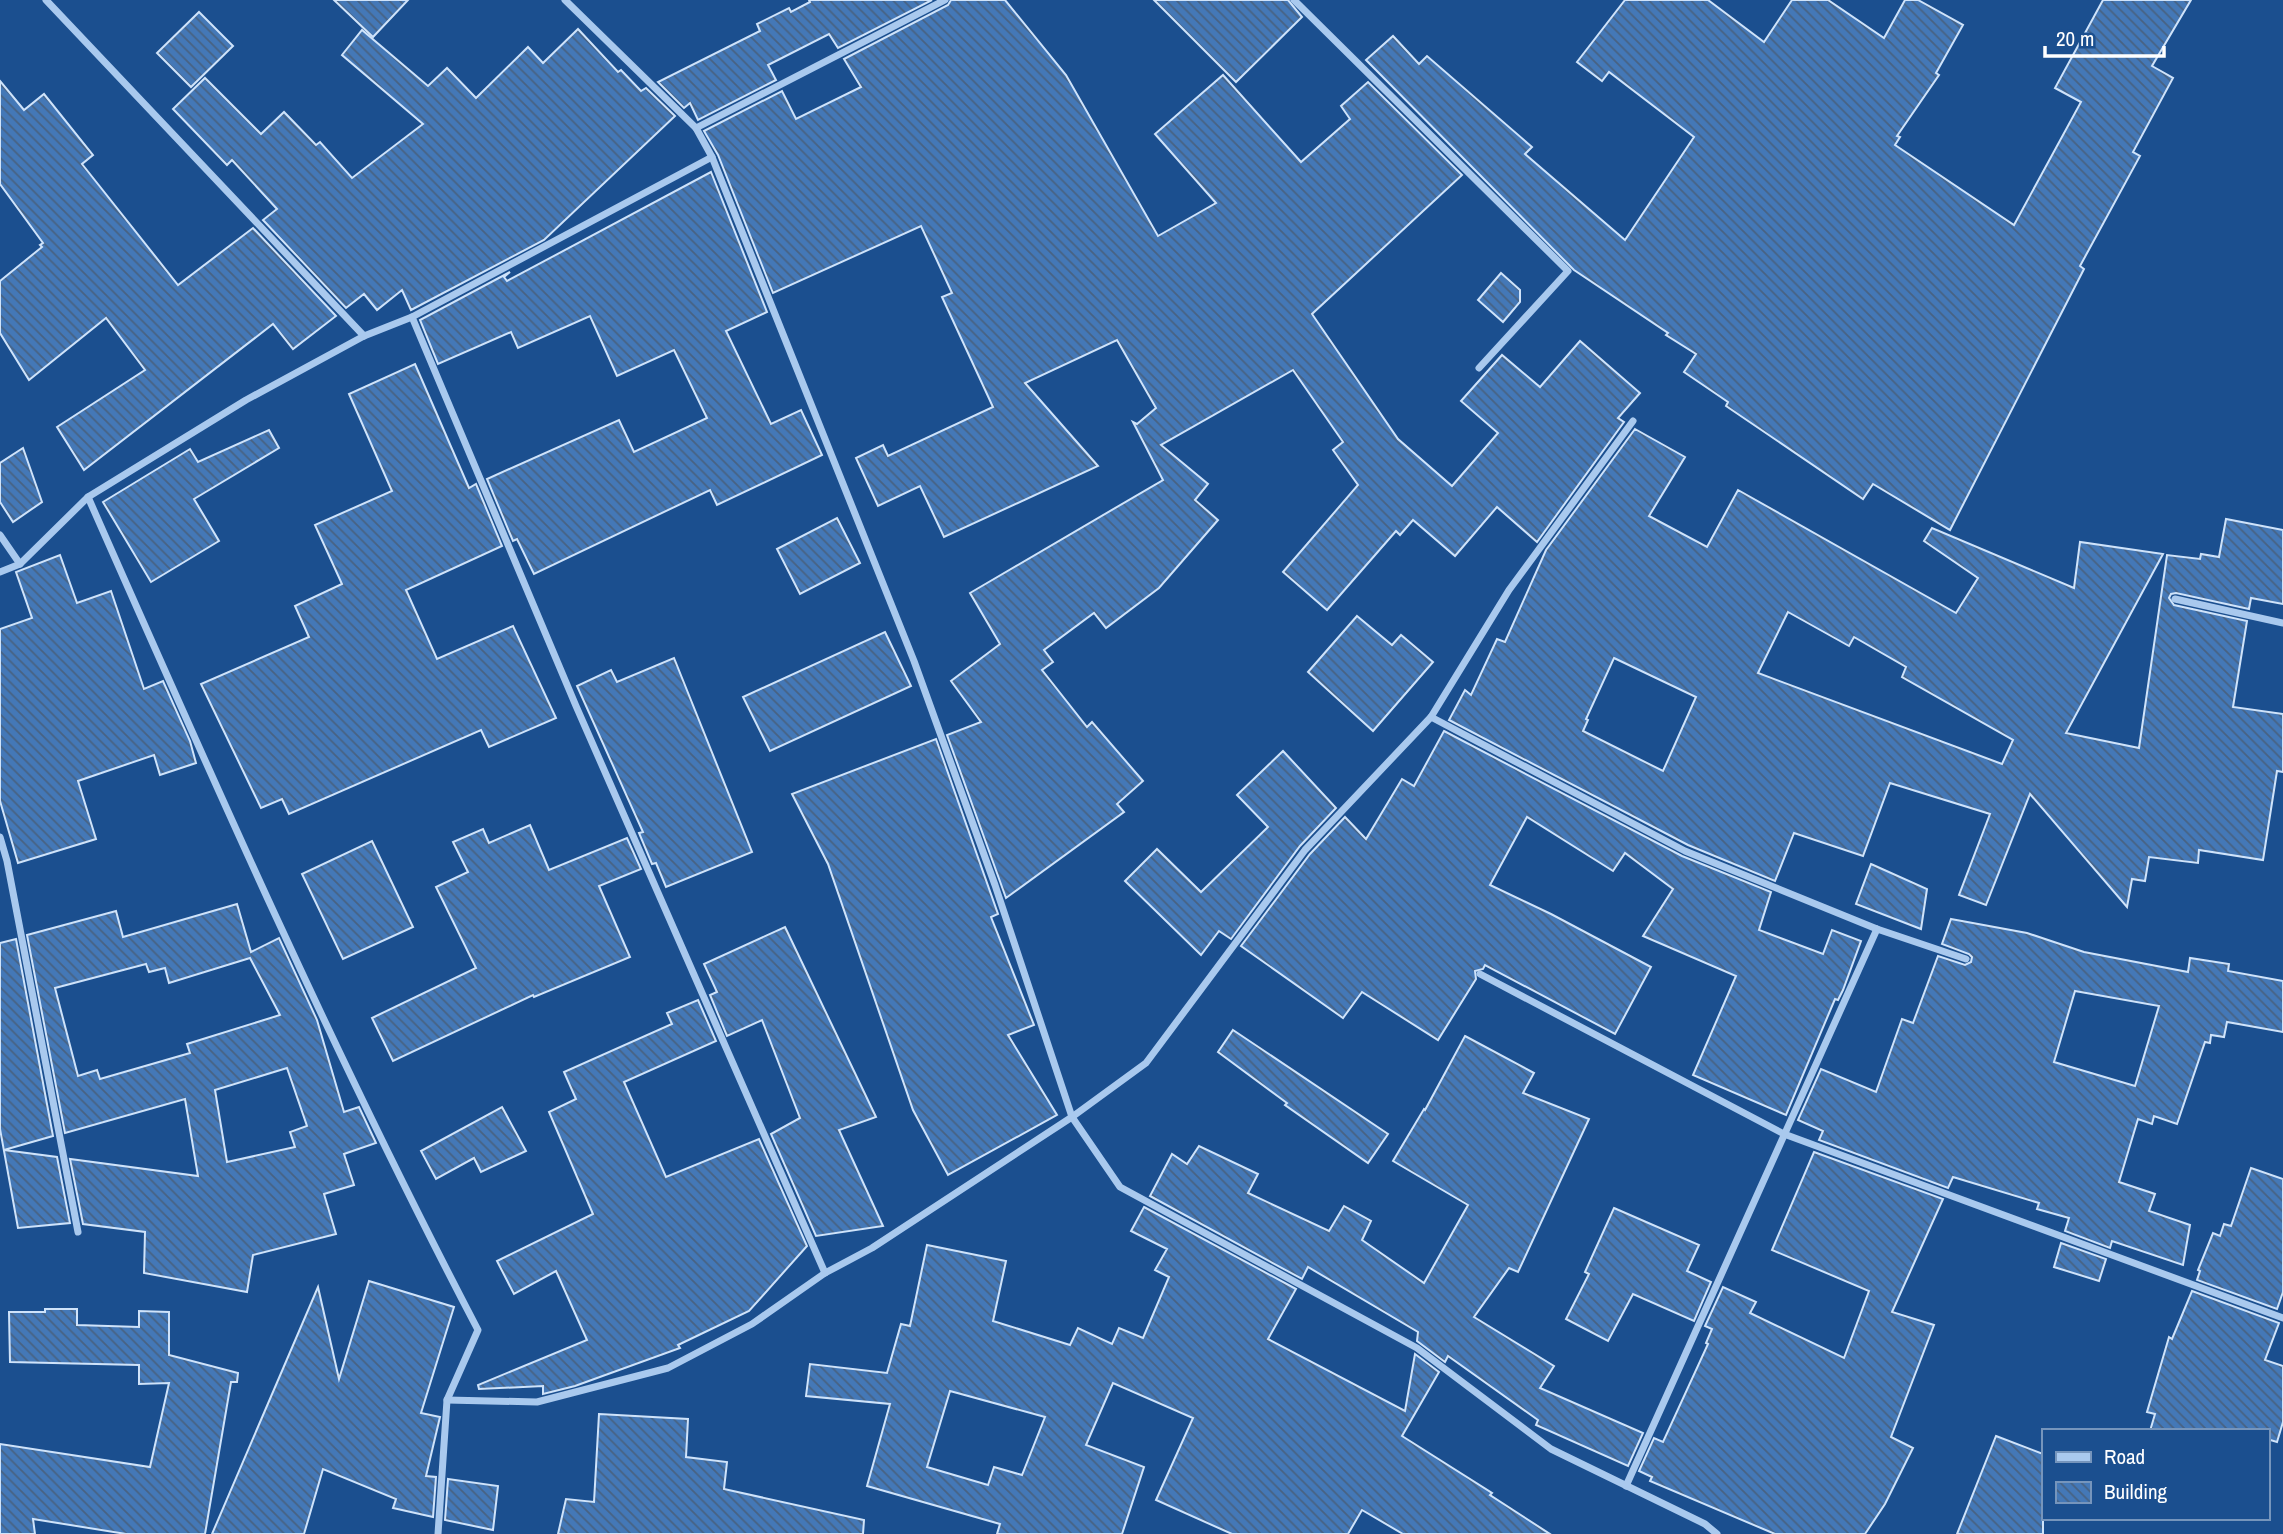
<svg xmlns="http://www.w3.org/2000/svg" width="2283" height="1534" font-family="'Archivo Narrow',sans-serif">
<defs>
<pattern id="building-back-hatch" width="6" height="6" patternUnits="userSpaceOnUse" patternTransform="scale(1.75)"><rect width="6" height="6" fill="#4478b7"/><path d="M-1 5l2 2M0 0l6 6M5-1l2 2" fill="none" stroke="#486282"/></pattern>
</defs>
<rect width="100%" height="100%" fill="#1b4f8f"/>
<g fill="url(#building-back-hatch)" stroke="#cfe3fa" stroke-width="2" fill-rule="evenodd">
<path d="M 334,0 L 408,0 L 373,37 Z"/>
<path d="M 809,0 L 932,0 L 838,48 L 829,34 L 768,65 L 776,80 L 698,120 L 690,103 L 684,108 L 658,82 L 760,31 L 757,24 L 789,8 L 791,12 L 810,2 Z"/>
<path d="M 951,0 L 1005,0 L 1066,75 L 1158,236 L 1216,203 L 1155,134 L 1223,75 L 1301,162 L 1350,119 L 1341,106 L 1368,82 L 1462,175 L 1312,314 L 1398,439 L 1452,486 L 1498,433 L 1461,401 L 1502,355 L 1540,387 L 1580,341 L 1640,393 L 1618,418 L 1624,422 L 1537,542 L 1497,507 L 1455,556 L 1413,520 L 1400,535 L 1396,531 L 1327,610 L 1283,572 L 1358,485 L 1333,450 L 1343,442 L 1293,370 L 1161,445 L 1208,484 L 1195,500 L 1218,520 L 1159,588 L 1106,628 L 1094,613 L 1044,650 L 1053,662 L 1042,670 L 1087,727 L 1092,722 L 1143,781 L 1117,804 L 1124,812 L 1006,898 L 947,735 L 981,722 L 951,681 L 1000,644 L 970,593 L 1163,480 L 1133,422 L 1137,424 L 1156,408 L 1117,340 L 1025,383 L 1098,466 L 944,537 L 920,486 L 878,506 L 856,458 L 883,445 L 888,456 L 993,407 L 942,297 L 952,293 L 921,226 L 773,293 L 718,155 L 704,131 L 782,91 L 796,119 L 861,87 L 844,59 L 948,5 Z"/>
<path d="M 1154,0 L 1288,0 L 1302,17 L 1236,82 Z"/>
<path d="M 1625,0 L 1708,0 L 1764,42 L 1792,0 L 1828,0 L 1884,38 L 1905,0 L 1918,0 L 1963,25 L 1936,73 L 1939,75 L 1897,136 L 1900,137 L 1895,145 L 2014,225 L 2081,102 L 2055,88 L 2103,0 L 2191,0 L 2152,66 L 2173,78 L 2133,152 L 2140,156 L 2080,266 L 2084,269 L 1950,530 L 1873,484 L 1863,499 L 1726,406 L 1728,402 L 1684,372 L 1696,354 L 1666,335 L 1668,333 L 1574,270 L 1366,60 L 1393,36 L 1419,64 L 1427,56 L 1532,147 L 1525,154 L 1625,240 L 1694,137 L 1609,72 L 1602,81 L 1577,62 Z"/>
<path d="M 199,12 L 233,46 L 191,87 L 157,53 Z"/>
<path d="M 578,29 L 618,72 L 621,70 L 641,91 L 646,88 L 675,116 L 544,240 L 411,310 L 402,290 L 377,310 L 364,294 L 346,308 L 263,220 L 277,209 L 232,160 L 227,165 L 173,109 L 205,78 L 261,134 L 284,112 L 316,145 L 320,142 L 352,178 L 423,124 L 342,55 L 362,30 L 428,86 L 447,68 L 476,98 L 528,47 L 543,63 Z"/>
<path d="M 0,81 L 24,110 L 44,94 L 93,155 L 82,164 L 178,285 L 253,228 L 336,316 L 293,349 L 273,324 L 84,470 L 57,427 L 145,370 L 106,318 L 29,380 L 0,333 L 0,281 L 42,247 L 40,245 L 43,243 L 0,184 Z"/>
<path d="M 711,172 L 767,312 L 726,331 L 771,424 L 801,410 L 822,455 L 717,505 L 710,490 L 534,574 L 517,539 L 513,541 L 487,479 L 619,420 L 634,452 L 707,418 L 674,350 L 617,376 L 590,316 L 518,348 L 511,332 L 438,364 L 420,320 L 510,272 L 504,277 L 507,281 Z"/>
<path d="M 1501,273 L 1520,290 L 1520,302 L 1503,322 L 1478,300 Z"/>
<path d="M 415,364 L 469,488 L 476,484 L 502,546 L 406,590 L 437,659 L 513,626 L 556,718 L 489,747 L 481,730 L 289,814 L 282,799 L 261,808 L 201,684 L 309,637 L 295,606 L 342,584 L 315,525 L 392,491 L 349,394 Z"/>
<path d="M 1635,429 L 1685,457 L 1649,516 L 1707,547 L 1738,490 L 1956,613 L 1978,578 L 1924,541 L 1932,528 L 2074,588 L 2080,542 L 2163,554 L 2066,733 L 2139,748 L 2167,555 L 2200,559 L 2201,554 L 2219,557 L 2226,519 L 2283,530 L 2283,604 L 2251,598 L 2249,609 L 2176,593 L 2171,594 L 2169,598 L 2174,605 L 2247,621 L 2233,707 L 2283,714 L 2283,772 L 2277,771 L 2263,860 L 2199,850 L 2198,863 L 2149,857 L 2145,881 L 2132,879 L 2127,907 L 2030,794 L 1986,905 L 1959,895 L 1990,814 L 1890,783 L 1863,856 L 1794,833 L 1775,881 L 1688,845 L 1449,720 L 1465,690 L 1471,695 L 1497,639 L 1505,642 L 1546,550 ZM 1788,612 L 1849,646 L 1854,637 L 1906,667 L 1902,677 L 2013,740 L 2002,764 L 1758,673 ZM 1614,658 L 1696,697 L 1663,771 L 1583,731 L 1588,720 L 1586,719 Z"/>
<path d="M 269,430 L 279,448 L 194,499 L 219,541 L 151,582 L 103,502 L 190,449 L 198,462 Z"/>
<path d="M 23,448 L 42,502 L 13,522 L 0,502 L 0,463 Z"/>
<path d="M 837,518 L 860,563 L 800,594 L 777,549 Z"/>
<path d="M 60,555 L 77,603 L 111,591 L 144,689 L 163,681 L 190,741 L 196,763 L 160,775 L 154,755 L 78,781 L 96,839 L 18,863 L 0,801 L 0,629 L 32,618 L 16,572 Z"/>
<path d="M 1357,616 L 1392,645 L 1401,635 L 1433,662 L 1373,731 L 1308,672 Z"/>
<path d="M 885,632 L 911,686 L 770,751 L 743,697 Z"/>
<path d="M 674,658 L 752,852 L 666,887 L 656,863 L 652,864 L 639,833 L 643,832 L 577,686 L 611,670 L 617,682 Z"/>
<path d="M 1444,731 L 1682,856 L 1771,892 L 1759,930 L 1823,954 L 1832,930 L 1861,941 L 1843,990 L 1838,1000 L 1835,999 L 1786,1115 L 1693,1075 L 1736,976 L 1643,936 L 1673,889 L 1625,853 L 1613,871 L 1527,817 L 1490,885 L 1551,914 L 1651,967 L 1615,1034 L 1485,965 L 1483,969 L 1475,971 L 1476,979 L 1438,1040 L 1362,992 L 1343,1018 L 1241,946 L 1310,854 L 1345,817 L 1366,839 L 1402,779 L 1414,786 Z"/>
<path d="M 936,739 L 998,914 L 991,917 L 1034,1025 L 1008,1035 L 1057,1115 L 948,1175 L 913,1110 L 828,864 L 792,794 Z"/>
<path d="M 1283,751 L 1336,808 L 1300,846 L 1231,939 L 1219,931 L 1201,955 L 1125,881 L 1157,849 L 1201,892 L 1268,827 L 1237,795 Z"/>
<path d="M 530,825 L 549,870 L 627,838 L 641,869 L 599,886 L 630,957 L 534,997 L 533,995 L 393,1061 L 372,1018 L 476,968 L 436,887 L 468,872 L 453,842 L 483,829 L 489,843 Z"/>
<path d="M 372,841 L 413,927 L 343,959 L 302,874 Z"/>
<path d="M 1871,864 L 1927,889 L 1921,929 L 1856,904 Z"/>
<path d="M 237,904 L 251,952 L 279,938 L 317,1020 L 344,1112 L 359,1107 L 376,1143 L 344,1154 L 354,1185 L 324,1194 L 336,1234 L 253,1255 L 247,1292 L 144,1273 L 145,1232 L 83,1224 L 70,1159 L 198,1176 L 185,1099 L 65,1133 L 27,935 L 116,911 L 123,937 ZM 250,958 L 280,1015 L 187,1044 L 190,1053 L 100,1079 L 97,1070 L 78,1076 L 55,988 L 146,964 L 149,972 L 165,968 L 169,983 ZM 287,1068 L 307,1126 L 290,1132 L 295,1147 L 227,1162 L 215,1090 Z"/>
<path d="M 1951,919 L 2027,933 L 2084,952 L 2188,972 L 2190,958 L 2229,964 L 2228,971 L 2283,981 L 2283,1032 L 2227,1022 L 2224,1037 L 2211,1035 L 2210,1043 L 2205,1042 L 2177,1124 L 2154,1116 L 2152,1124 L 2138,1119 L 2119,1182 L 2155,1194 L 2149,1211 L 2190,1225 L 2183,1265 L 2112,1241 L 2110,1248 L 2065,1231 L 2069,1218 L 2037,1209 L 2039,1203 L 1953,1177 L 1948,1188 L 1819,1140 L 1823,1131 L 1798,1120 L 1821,1069 L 1876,1092 L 1902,1019 L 1913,1023 L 1938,956 L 1965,965 L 1971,962 L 1972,957 L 1969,954 L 1942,944 ZM 2075,991 L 2159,1006 L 2135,1086 L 2054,1062 Z"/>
<path d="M 785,927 L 876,1117 L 839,1130 L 883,1226 L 816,1236 L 771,1134 L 800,1118 L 762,1020 L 727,1036 L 710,995 L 717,992 L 704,964 Z"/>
<path d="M 16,939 L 53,1136 L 4,1150 L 57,1157 L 70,1223 L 18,1228 L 0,1129 L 0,943 Z"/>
<path d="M 698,1000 L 716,1041 L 624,1082 L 666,1177 L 759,1139 L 807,1246 L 749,1311 L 678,1345 L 680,1348 L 575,1386 L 543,1394 L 543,1386 L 479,1389 L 478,1385 L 587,1340 L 556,1271 L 514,1294 L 497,1261 L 593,1214 L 549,1112 L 576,1099 L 564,1072 L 672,1024 L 667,1013 Z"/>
<path d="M 1233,1030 L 1388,1134 L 1368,1163 L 1285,1105 L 1287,1103 L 1218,1052 Z"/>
<path d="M 1465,1036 L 1534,1073 L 1523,1093 L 1589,1119 L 1518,1272 L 1509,1268 L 1474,1317 L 1554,1366 L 1540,1388 L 1643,1433 L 1628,1466 L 1536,1425 L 1538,1420 L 1448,1356 L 1445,1362 L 1417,1341 L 1418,1332 L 1308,1267 L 1302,1279 L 1150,1196 L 1172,1154 L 1187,1164 L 1199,1146 L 1258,1174 L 1248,1193 L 1329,1231 L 1344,1206 L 1371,1221 L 1362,1240 L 1424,1283 L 1468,1205 L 1393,1161 L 1424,1109 L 1425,1110 Z"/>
<path d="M 502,1107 L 526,1151 L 481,1172 L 474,1158 L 436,1179 L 421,1151 Z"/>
<path d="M 1814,1152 L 1943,1199 L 1892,1312 L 1934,1325 L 1891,1437 L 1913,1448 L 1885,1504 L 1865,1534 L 1775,1534 L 1650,1481 L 1652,1477 L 1639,1471 L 1654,1438 L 1663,1442 L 1708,1344 L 1706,1343 L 1712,1329 L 1705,1326 L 1723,1287 L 1756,1302 L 1750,1313 L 1844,1358 L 1869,1291 L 1772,1250 Z"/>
<path d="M 2251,1168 L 2283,1179 L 2283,1292 L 2277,1309 L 2197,1280 L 2200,1271 L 2198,1270 L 2213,1233 L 2220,1236 L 2224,1224 L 2231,1226 Z"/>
<path d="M 1144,1207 L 1296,1289 L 1268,1339 L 1405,1411 L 1415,1354 L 1439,1372 L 1402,1436 L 1492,1493 L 1490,1495 L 1550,1534 L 1403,1534 L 1362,1510 L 1348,1534 L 1232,1534 L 1156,1500 L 1193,1418 L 1113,1383 L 1086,1445 L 1144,1467 L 1122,1534 L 997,1534 L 1000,1524 L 867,1486 L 890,1404 L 806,1396 L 810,1364 L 887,1373 L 901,1324 L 910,1326 L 927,1245 L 1006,1261 L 993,1321 L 1070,1345 L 1078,1328 L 1112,1344 L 1119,1328 L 1143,1338 L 1169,1277 L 1155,1270 L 1167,1249 L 1131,1231 ZM 950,1391 L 1045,1417 L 1022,1475 L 994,1467 L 988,1485 L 927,1467 Z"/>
<path d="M 1614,1208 L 1699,1245 L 1687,1271 L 1711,1282 L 1694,1321 L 1633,1294 L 1608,1341 L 1566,1319 L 1589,1274 L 1585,1272 Z"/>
<path d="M 2061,1243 L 2106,1259 L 2099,1281 L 2054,1267 Z"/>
<path d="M 369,1281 L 454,1307 L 421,1413 L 440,1417 L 426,1476 L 436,1477 L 433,1517 L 393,1508 L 396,1499 L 323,1469 L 304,1534 L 212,1534 L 318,1287 L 339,1379 Z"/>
<path d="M 2192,1291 L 2279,1323 L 2265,1360 L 2283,1366 L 2283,1422 L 2277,1442 L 2267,1439 L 2267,1431 L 2150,1431 L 2155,1414 L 2147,1412 L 2169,1337 L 2172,1339 Z"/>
<path d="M 45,1309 L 77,1309 L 77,1325 L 139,1327 L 139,1311 L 169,1312 L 169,1355 L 238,1373 L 237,1382 L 231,1382 L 205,1534 L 126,1534 L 33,1519 L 35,1534 L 0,1534 L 0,1444 L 150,1467 L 169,1383 L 139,1384 L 139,1365 L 10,1362 L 9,1312 L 45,1312 Z"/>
<path d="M 599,1414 L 688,1419 L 686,1457 L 727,1462 L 724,1489 L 864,1520 L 863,1534 L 558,1534 L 566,1499 L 594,1502 Z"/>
<path d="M 1996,1436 L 2043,1454 L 2043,1534 L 1957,1534 Z"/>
<path d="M 448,1479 L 498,1486 L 493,1530 L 445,1520 Z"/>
</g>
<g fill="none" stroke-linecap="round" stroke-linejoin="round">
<g stroke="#a9c9ee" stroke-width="7">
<path d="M 46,0 L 364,336"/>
<path d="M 565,0 L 696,128"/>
<path d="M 1294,0 L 1568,271 L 1479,368"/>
<path d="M 712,157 L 914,661 L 995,885 L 1072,1117 L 1120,1187 L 1417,1348 L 1551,1449 L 1705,1524 L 1717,1534"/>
<path d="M 412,317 L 576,706 L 825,1273"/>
<path d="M 88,497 C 212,778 336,1059 478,1330 L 447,1400 L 438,1534"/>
<path d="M 0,535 L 20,564"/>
<path d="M 0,572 L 20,564 L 88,497 L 246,400 L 364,336 L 412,317 L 712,157 L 696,128 L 945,0"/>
<path d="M 2175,599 L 2283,623"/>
<path d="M 1431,717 L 1685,851 L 1877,929 L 1966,959"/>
<path d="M 0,837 L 7,861 L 78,1232"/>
<path d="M 1480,974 L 1784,1134 L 2283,1318"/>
<path d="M 447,1400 L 537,1402 L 668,1368 L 752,1324 L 825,1273 L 872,1248 L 1072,1117 L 1146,1063 L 1305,850 L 1431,717 L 1509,590 L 1633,421"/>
<path d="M 1626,1486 L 1877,929"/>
</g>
</g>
<rect x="2042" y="1429" width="228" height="91" fill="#1b4f8f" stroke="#7695bc" stroke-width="2"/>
<rect x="2056" y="1452" width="35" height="10" fill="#a9c9ee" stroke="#7695bc" stroke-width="2"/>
<text x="2104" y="1464" font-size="21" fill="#ffffff">Road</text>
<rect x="2056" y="1482" width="35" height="21" fill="url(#building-back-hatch)" stroke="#7695bc" stroke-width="2"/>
<text x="2104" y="1499" font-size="21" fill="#ffffff">Building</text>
<path d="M2045 46v10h119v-10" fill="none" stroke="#ffffff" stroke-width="3.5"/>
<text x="2056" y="46" font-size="21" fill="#ffffff" stroke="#1b4f8f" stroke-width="5" paint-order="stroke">20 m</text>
</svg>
